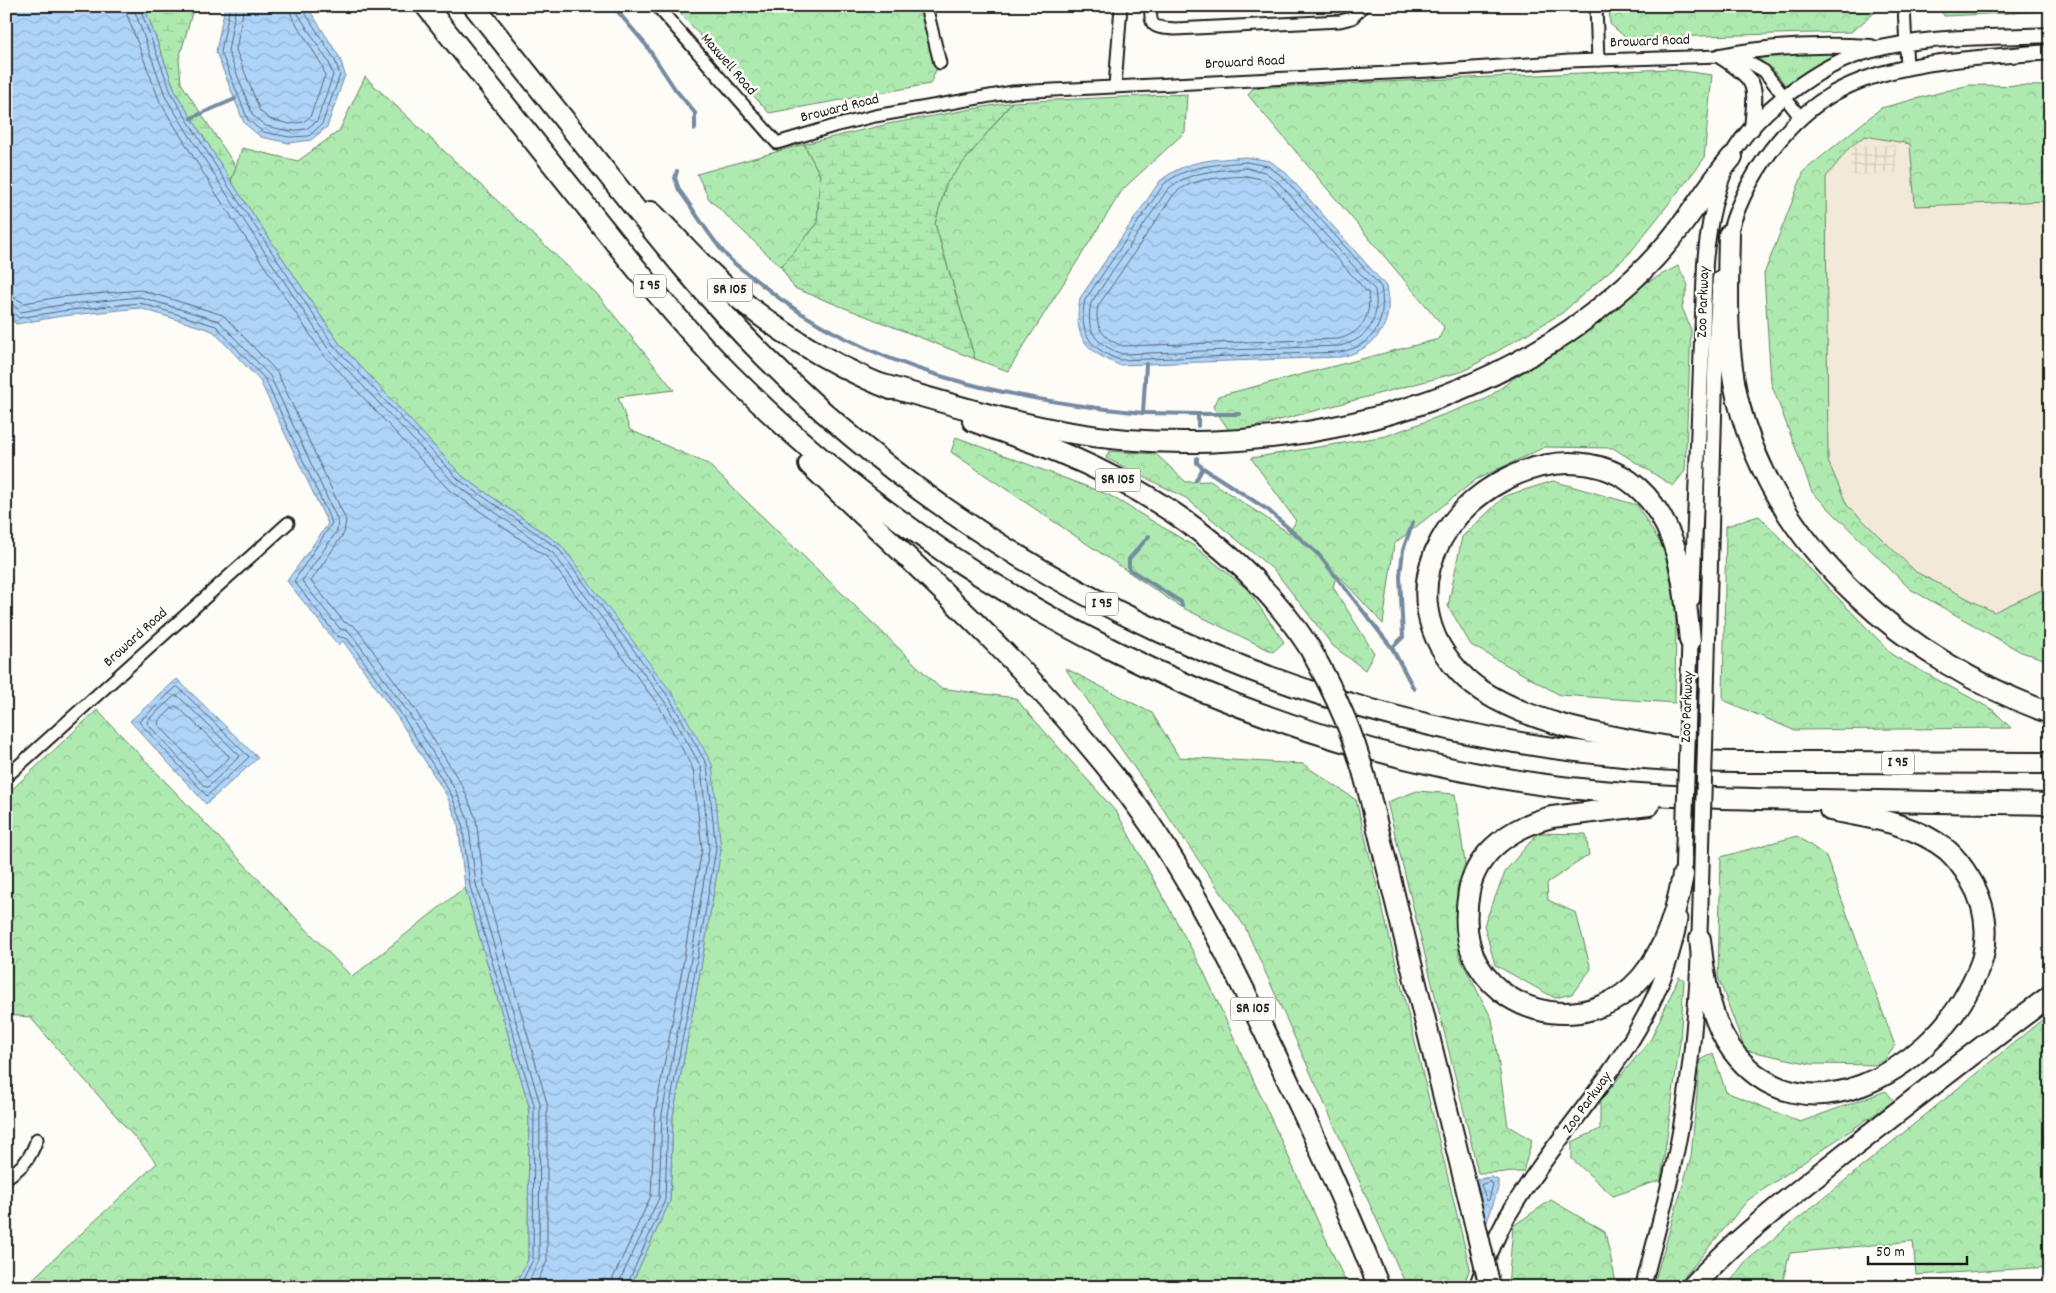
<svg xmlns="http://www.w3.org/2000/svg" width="2056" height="1293" font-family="Dekko,sans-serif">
<defs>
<pattern id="industrial-grid" width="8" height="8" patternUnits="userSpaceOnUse" patternTransform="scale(1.25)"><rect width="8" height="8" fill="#f3e9d8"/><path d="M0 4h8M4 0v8" fill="none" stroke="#d0c7b9"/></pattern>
<pattern id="grass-tufts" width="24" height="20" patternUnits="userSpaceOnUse" patternTransform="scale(1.25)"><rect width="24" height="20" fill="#aeeaaf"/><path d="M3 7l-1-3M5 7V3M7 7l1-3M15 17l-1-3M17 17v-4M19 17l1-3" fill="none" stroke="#95c896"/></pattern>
<pattern id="forest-crowns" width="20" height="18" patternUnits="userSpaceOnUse" patternTransform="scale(1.25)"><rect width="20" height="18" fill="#aeeaaf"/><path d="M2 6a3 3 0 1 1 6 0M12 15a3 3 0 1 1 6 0" fill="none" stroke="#95c896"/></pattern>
<pattern id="wetland-marsh" width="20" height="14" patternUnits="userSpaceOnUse" patternTransform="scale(1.25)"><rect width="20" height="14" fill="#aeeaaf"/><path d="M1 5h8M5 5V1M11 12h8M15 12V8" fill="none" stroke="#95c896"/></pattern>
<pattern id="water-waves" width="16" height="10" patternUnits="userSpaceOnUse" patternTransform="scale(1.25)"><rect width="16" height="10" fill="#aed4f8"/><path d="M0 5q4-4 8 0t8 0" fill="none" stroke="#95b5d4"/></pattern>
</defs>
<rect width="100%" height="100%" fill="#fdfcf7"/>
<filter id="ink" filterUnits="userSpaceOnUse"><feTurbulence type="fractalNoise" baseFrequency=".02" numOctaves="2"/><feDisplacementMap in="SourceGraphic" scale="10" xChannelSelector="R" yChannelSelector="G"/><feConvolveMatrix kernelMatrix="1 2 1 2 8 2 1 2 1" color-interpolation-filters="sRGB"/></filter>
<g filter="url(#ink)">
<path fill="#f3e9d8" d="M 1865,136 L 1910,144 L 1915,206 L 2050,201 L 2050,586 L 1994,612 L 1916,572 L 1847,505 L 1828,461 L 1826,177 L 1850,147 Z"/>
<path fill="url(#industrial-grid)" d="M 1895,145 L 1896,173 L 1851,175 L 1850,147 Z"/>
<path fill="url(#grass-tufts)" stroke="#658366" d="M 1833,51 L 1833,56 L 1785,85 L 1778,75 L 1758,58 L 1759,53 Z"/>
<g fill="url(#forest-crowns)" stroke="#658366">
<path d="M 674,6 L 919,6 L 937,68 L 930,84 L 769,113 Z"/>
<path d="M 1609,6 L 1883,6 L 1851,32 L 1626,38 L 1610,24 Z"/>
<path d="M 1938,6 L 2050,6 L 2050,11 L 1944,16 Z"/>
<path d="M 1668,69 L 1712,75 L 1704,159 L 1629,254 L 1562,313 L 1464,371 L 1231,433 L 1213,407 L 1218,396 L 1439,339 L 1444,327 L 1248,95 L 1253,88 Z"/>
<path d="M 365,77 L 597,294 L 674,390 L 618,397 L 630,430 L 708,464 L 940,688 L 1015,698 L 1117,813 L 1203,970 L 1348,1287 L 630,1287 L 670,1201 L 673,1116 L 700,973 L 721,849 L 561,545 L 462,476 L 339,343 L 231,181 L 242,148 L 298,161 L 339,131 Z"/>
<path d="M 1969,85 L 2050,86 L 2050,201 L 1915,206 L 1910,144 L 1865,136 L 1850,147 L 1826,177 L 1828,461 L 1847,505 L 1916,572 L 1994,612 L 2050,586 L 2050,661 L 2021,652 L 1910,589 L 1812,492 L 1771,383 L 1764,274 L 1804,171 L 1881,108 Z"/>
<path d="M 1187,94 L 1185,132 L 1123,189 L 1008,371 L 975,359 L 935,224 L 946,184 L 1012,102 Z"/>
<path d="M 804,144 L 820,175 L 817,224 L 781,267 L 709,199 L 697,174 Z"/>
<path d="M 1678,266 L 1688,285 L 1682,307 L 1691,330 L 1685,471 L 1673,486 L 1613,448 L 1545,447 L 1477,479 L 1394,544 L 1383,624 L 1337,574 L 1333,587 L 1374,653 L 1365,670 L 1333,646 L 1275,571 L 1186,498 L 1106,458 L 1109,451 L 1156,454 L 1186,482 L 1210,481 L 1289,533 L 1296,521 L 1251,458 L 1386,436 L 1486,399 L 1636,288 Z"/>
<path d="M 956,437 L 1109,495 L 1194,546 L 1247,589 L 1284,642 L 1273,652 L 1179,606 L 951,452 Z"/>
<path d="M 1553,481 L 1637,505 L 1665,551 L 1676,609 L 1675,703 L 1560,695 L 1471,645 L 1448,606 L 1462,537 L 1505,496 Z"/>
<path d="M 1759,516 L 1894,656 L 1993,710 L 2011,728 L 1793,730 L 1723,700 L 1726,526 Z"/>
<path d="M 1065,668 L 1152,713 L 1179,757 L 1303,764 L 1356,800 L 1470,1268 L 1463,1287 L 1407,1287 L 1245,927 Z"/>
<path d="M 97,710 L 352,977 L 465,887 L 529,1106 L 528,1260 L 514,1287 L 24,1287 L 157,1163 L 30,1017 L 6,1015 L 6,795 Z"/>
<path d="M 1417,791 L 1455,794 L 1465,863 L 1457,888 L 1459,956 L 1492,1019 L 1508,1126 L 1532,1140 L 1523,1172 L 1478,1173 L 1466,1120 L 1387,802 Z"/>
<path d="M 1538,833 L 1586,834 L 1589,855 L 1547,883 L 1548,900 L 1576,913 L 1591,969 L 1572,994 L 1555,998 L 1495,965 L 1484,925 L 1506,870 Z"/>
<path d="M 1797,836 L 1826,856 L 1895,1046 L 1881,1065 L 1811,1064 L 1745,1050 L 1718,977 L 1721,857 Z"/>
<path d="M 1679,977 L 1684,980 L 1680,1042 L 1661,1180 L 1613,1196 L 1572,1159 L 1572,1142 L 1600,1129 L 1600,1101 L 1651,1039 Z"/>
<path d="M 2050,1018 L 2050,1267 L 1916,1275 L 1913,1241 L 1790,1253 L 1781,1287 L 1726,1287 L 1745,1262 L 2043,1019 Z"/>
<path d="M 1713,1053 L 1726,1092 L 1800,1122 L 1886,1091 L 1894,1101 L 1748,1200 L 1676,1287 L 1653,1287 L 1691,1157 L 1700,1060 Z"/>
<path d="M 1551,1200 L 1605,1232 L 1617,1287 L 1508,1287 L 1513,1226 Z"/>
</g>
<g fill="url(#wetland-marsh)" stroke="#658366">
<path d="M 144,6 L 194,6 L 179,59 L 181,83 L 236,167 L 231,181 L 176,93 Z"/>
<path d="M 1012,102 L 946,184 L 935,224 L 975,359 L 794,288 L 781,267 L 817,224 L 820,175 L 804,144 L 888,124 Z"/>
</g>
<g fill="url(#water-waves)" stroke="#748aa0">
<path d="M 6,6 L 144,6 L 176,93 L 231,181 L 339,343 L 462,476 L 561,545 L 674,696 L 712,764 L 721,849 L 700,973 L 673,1116 L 670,1201 L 630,1287 L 514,1287 L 528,1260 L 529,1106 L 465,887 L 458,823 L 447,796 L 398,718 L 343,641 L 338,645 L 287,581 L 328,524 L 260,381 L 213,331 L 140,308 L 62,316 L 16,324 L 6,313 Z"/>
<path d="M 225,6 L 307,6 L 340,58 L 345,75 L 327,127 L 311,140 L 289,143 L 261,137 L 244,123 L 216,52 Z"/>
<path d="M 1246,157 L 1270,161 L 1286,173 L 1386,286 C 1387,293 1389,302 1388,310 C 1386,336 1364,353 1340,357 L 1119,365 C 1084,350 1073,337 1080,298 L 1160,181 C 1187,159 1213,160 1246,157 Z"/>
<path d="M 177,679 L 258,758 L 206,804 L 130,721 Z"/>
<path d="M 1491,1177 L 1498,1180 L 1498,1189 L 1486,1225 L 1475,1183 L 1478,1179 Z"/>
</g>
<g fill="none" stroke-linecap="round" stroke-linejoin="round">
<g stroke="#566674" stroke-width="1">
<path d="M 125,6 L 127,15 L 160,102 L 215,192 L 323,354 L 449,490 L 548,558 L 659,706 L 693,769 L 702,848 L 682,970 L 655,1113 L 651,1196 L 613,1278 L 612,1287"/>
<path d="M 133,6 L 166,98 L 222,187 L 329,350 L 455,484 L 553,553 L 665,702 L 701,767 L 709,849 L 689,971 L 662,1114 L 659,1198 L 620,1280 L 619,1287"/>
<path d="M 139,6 L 172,95 L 227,184 L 334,346 L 459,480 L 558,548 L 670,699 L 707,765 L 716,849 L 695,972 L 668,1115 L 665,1200 L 626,1287"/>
<path d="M 230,6 L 221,52 L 248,120 L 263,132 L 289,137 L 309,136 L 322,124 L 340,75 L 335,60 L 304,11 L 303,6"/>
<path d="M 236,6 L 228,51 L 253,116 L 266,126 L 289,131 L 306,129 L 317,121 L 333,75 L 329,63 L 298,14 L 297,6"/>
<path d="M 244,6 L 236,50 L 260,111 L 269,119 L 290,124 L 303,122 L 310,117 L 325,75 L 322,65 L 292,17 L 289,6"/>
<path d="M 1246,162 L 1268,166 L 1283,177 L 1381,287 C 1387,321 1375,346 1340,352 L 1120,360 C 1090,349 1078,333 1085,300 L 1164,184 C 1187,165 1216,165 1246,162 Z"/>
<path d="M 1246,168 L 1265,172 L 1278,182 L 1375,290 C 1380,319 1369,340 1339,346 L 1122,354 C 1095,344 1085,331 1091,303 L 1168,189 C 1190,170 1219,171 1246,168 Z"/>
<path d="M 1246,176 L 1262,179 L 1273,187 L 1368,293 C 1372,316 1361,334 1338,339 L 1123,346 C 1103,339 1094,327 1098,306 L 1174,194 C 1193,177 1222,178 1246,176 Z"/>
<path d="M 6,296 L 15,298 L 24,303 L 60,297 L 141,290 L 223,315 L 277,372 L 346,520 L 344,533 L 311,581 L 344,622 L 352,625 L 358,630 L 414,708 L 463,787 L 476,819 L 484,883 L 547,1103 L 547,1261 L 535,1287"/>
<path d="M 6,304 L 13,305 L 21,312 L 61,305 L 140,297 L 219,321 L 270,376 L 338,521 L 337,531 L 302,581 L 340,629 L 348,631 L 352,635 L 408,712 L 456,791 L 468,820 L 476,884 L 540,1104 L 539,1260 L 526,1287"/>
<path d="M 6,310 L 11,311 L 19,318 L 62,311 L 140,303 L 216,326 L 265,379 L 332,523 L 294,581 L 337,636 L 348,639 L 402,715 L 451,794 L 462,822 L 470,886 L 534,1105 L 533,1260 L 519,1287"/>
<path d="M 178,687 L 249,757 L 207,796 L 139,722 L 175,688 Z"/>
<path d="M 175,696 L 178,696 L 240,756 L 208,787 L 205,787 L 147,723 L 148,720 Z"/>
<path d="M 175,706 L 178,707 L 229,756 L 228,759 L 208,777 L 206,776 L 158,724 L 159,721 Z"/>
<path d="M 1490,1182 L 1493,1184 L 1489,1200 L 1487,1201 L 1481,1185 Z"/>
</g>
<g stroke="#748aa0" stroke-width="4">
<path d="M 613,6 L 646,45 L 675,89 L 695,113 L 695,129"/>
<path d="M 191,118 L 235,99"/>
<path d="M 677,171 L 675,178 L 679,190 C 695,211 708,235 726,255 C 735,266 749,274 761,284 C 867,371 1009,400 1143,413 L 1146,364"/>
<path d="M 1143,413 L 1198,414 L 1198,426"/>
<path d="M 1198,414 L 1240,414"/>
<path d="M 1197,458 L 1197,463 L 1203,468 L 1268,510 L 1319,555 L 1392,648 L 1414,689"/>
<path d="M 1196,480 L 1203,468"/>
<path d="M 1149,536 L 1129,559 L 1129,569 L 1181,602 L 1182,606"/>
<path d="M 1392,648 L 1403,637 L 1400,576 L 1403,550 L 1413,522"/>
</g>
<defs>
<g id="minor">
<path d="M 657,6 L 777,143 L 834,126 L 875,116 L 1013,92 L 1430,71 L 1569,61 L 1720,56 L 1748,62 L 1764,71 L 1801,118"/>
<path d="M 926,6 L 940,63"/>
<path d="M 1151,6 C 1149,29 1155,27 1175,29 L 1340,21 L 1352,18 L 1363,6"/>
<path d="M 1596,6 L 1598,60"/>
<path d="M 1904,6 L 1907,68"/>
<path d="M 1115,86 L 1121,6"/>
<path d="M 6,777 L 288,523"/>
<path d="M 6,1178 C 24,1166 30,1159 37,1139"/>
</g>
<g id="tertiary">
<path d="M 1720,56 C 1769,46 1821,44 1871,47"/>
<path d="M 1720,56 C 1759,82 1756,83 1752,129"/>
<path d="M 1727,244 C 1734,210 1751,177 1772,149 C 1789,127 1810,107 1834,93 C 1894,59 1983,58 2050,52"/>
<path d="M 1692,600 L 1705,263 C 1708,228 1715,189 1731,157 C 1755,112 1820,64 1869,51 C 1927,35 1990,38 2050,35"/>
<path d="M 1706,712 L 1716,341 L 1720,278"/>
<path d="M 1643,1287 C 1658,1228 1675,1169 1684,1108 C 1698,1022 1700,934 1702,846"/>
</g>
<g id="secondary">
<path d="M 1688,711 L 1690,640"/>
<path d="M 1683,884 L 1684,846"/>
<path d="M 1477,1287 C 1485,1263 1495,1239 1507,1217 C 1565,1118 1660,1038 1679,919"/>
</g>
<g id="motorway">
<path d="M 426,6 C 478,71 530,136 582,201 C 632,264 682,327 739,383 C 959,601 1252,748 1561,787 C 1647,797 1733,799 1819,800 C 1896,802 1973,803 2050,804"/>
<path d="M 474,6 C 520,64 566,122 613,181 C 661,241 709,301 764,356 C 993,585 1301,727 1623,756 C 1690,763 1759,762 1827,762 C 1901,763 1975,763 2050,763"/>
<path d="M 651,212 C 672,232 691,254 712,274 C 762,323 826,363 891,389"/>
<path d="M 1729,235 C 1728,290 1725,347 1738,401 C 1776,551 1909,662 2050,713"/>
<path d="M 879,384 C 941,401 1003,421 1066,432 C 1248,464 1472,420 1614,296 C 1632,281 1650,264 1665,246 C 1690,218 1708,185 1732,157"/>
<path d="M 973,421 C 1002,432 1031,441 1059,452 C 1158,493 1250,557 1309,647"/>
<path d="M 809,464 C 916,566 1027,665 1118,781 C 1179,857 1222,944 1264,1031 C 1305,1115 1344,1200 1379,1287"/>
<path d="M 1685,750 C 1617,737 1542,729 1482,691 C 1460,677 1440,652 1432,628 C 1391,504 1589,395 1660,515 C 1683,553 1685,597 1690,640"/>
<path d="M 1369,793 L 1472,1211"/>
<path d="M 1649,805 L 1552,817 C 1515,826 1477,850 1469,891 C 1465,914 1465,943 1478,965 C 1510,1019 1586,1029 1632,987 C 1663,959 1676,914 1683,875"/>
<path d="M 1700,939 C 1704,976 1709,1019 1732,1050 C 1802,1145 1929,1070 1970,987 C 1975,977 1981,966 1983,956 C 1989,929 1984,902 1970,879 C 1964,869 1956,858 1947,850 C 1913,823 1871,818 1830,810"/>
<path d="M 1692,1287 C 1739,1235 1797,1192 1852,1148 C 1917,1097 1983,1045 2050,996"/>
</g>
</defs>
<use href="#minor" stroke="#1c1c1c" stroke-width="15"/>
<use href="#tertiary" stroke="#1c1c1c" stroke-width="18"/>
<use href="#secondary" stroke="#1c1c1c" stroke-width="19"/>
<use href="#motorway" stroke="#1c1c1c" stroke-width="24"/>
<use href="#minor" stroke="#fdfcf7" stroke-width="11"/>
<use href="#tertiary" stroke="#fdfcf7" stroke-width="14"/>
<use href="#secondary" stroke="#fdfcf7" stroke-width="15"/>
<use href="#motorway" stroke="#fdfcf7" stroke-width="20"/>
<defs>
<path id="tertiary-bridge" d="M 1702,846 L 1706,712"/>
<path id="secondary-bridge" d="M 1684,846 L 1688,711"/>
<g id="motorway-bridge">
<path d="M 1309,647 C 1338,698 1355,737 1369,793"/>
<path d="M 1472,1211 L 1490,1287"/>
</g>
</defs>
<use href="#tertiary-bridge" stroke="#1c1c1c" stroke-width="18" stroke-linecap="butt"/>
<use href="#secondary-bridge" stroke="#1c1c1c" stroke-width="19" stroke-linecap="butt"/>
<use href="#motorway-bridge" stroke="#1c1c1c" stroke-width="24" stroke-linecap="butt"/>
<use href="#tertiary-bridge" stroke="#fdfcf7" stroke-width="14"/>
<use href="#secondary-bridge" stroke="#fdfcf7" stroke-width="15"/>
<use href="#motorway-bridge" stroke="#fdfcf7" stroke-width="20"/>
</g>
</g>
<g text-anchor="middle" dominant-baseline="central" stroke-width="5" stroke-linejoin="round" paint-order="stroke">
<g fill="#fdfcf7" stroke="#605f5e" stroke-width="1">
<rect x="634" y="274.5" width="32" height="23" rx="4"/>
<rect x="707.5" y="278.5" width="45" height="23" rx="4"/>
<rect x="1095.5" y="468.5" width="45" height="23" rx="4"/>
<rect x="1086" y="592.5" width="32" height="23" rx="4"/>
<rect x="1882" y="751.5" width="32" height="23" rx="4"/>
<rect x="1230.5" y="997.5" width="45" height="23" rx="4"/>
</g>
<g font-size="14" font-weight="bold" fill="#1c1c1c">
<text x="650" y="286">I 95</text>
<text x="730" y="290">SR 105</text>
<text x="1118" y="480">SR 105</text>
<text x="1102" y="604">I 95</text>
<text x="1898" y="763">I 95</text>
<text x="1253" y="1009">SR 105</text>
</g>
<g font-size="15" fill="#1c1c1c" stroke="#fdfcf7">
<text transform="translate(1650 42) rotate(-2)">Broward Road</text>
<text transform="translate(1245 63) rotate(-3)">Broward Road</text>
<text transform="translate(728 65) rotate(49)">Maxwell Road</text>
<text transform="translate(840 109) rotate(-14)">Broward Road</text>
<text transform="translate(1704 302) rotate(-88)">Zoo Parkway</text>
<text transform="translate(136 638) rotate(-42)">Broward Road</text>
<text transform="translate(1688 707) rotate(-88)">Zoo Parkway</text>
<text transform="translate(1588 1103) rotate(-54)">Zoo Parkway</text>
</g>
</g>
<rect width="2056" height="1293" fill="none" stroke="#fdfcf7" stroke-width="25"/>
<rect x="12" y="12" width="2031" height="1268" fill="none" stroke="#1c1c1c" stroke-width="2" filter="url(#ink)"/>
<path d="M1868 1256v8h99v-8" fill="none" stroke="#1c1c1c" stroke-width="2.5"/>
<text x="1876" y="1256" font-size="15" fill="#1c1c1c" stroke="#fdfcf7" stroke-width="4" paint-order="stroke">50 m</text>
</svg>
